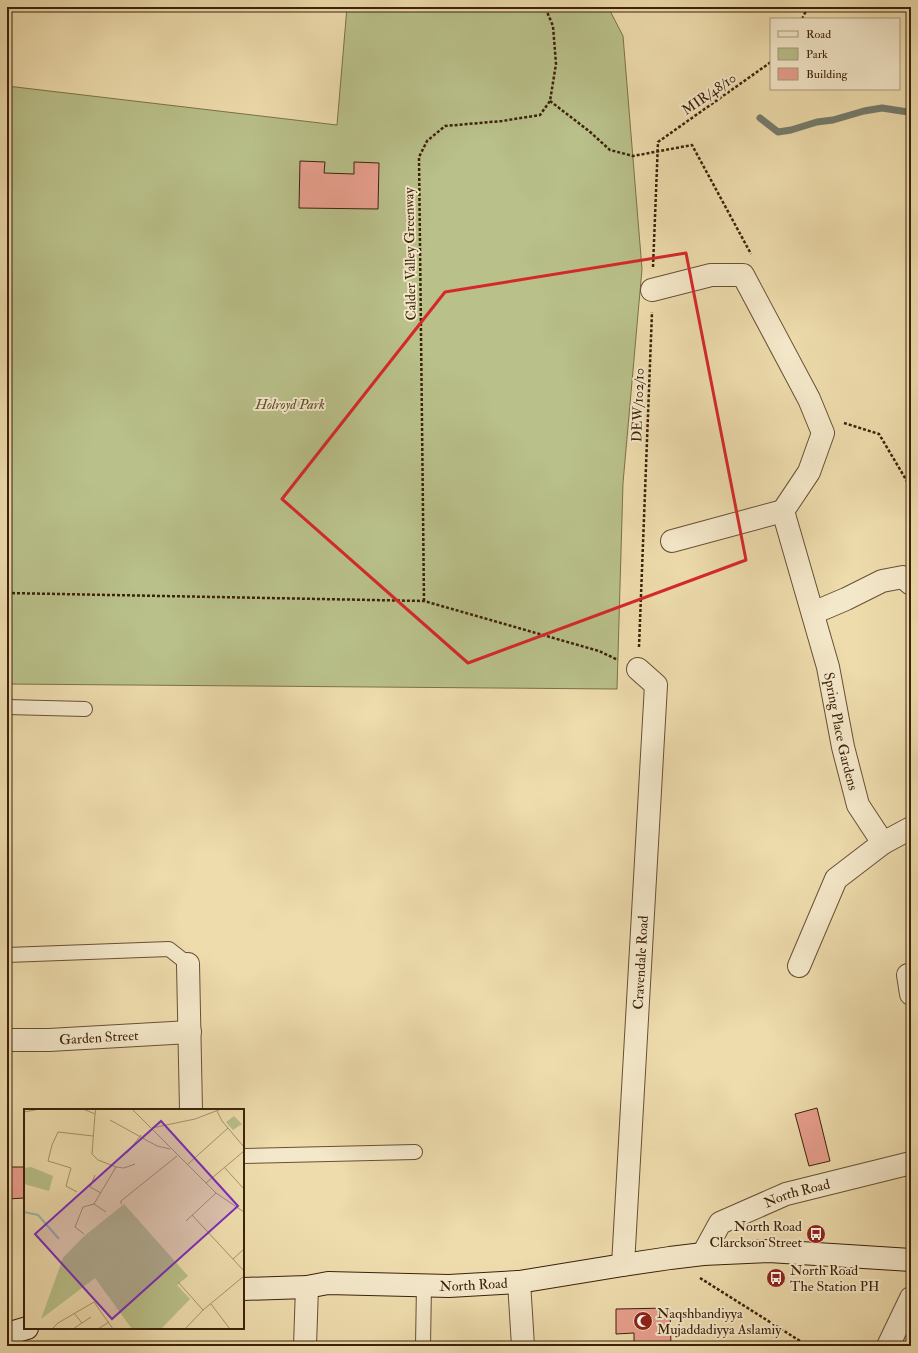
<svg xmlns="http://www.w3.org/2000/svg" width="918" height="1353" font-family="'IM FELL Double Pica',serif">
<rect width="100%" height="100%" fill="#eedcad"/>
<filter id="stains"><feTurbulence type="fractalNoise" baseFrequency=".005" numOctaves="4"/><feColorMatrix values="0 0 0 0 .2 0 0 0 0 .09 0 0 0 0 .02 0 0 0 .5 -.17"/></filter>
<radialGradient id="worn" r=".72"><stop offset=".6" stop-color="#630" stop-opacity="0"/><stop offset="1" stop-color="#630" stop-opacity=".3"/></radialGradient>
<path fill="#b9c08a" stroke="#7a714a" d="M 347,7 L 608,7 L 623,36 L 642,269 L 623,483 L 617,689 L 7,684 L 7,86 L 337,125 Z"/>
<g fill="none" stroke-linecap="round" stroke-linejoin="round">
<path stroke="#757d6e" stroke-width="7" d="M 760,118 L 778,132 L 791,130 L 817,122 L 833,120 L 864,111 L 882,108 L 908,112 L 911,115"/>
</g>
<g fill="#e89f8e" stroke="#3c220a">
<path d="M 300,161 L 325,162 L 324,173 L 354,174 L 354,162 L 379,163 L 378,209 L 299,208 Z"/>
<path d="M 817,1108 L 830,1161 L 809,1166 L 795,1114 Z"/>
<path d="M 7,1167 L 25,1167 L 25,1198 L 7,1199 Z"/>
<path d="M 670,1308 L 671,1346 L 634,1346 L 634,1333 L 616,1334 L 616,1309 Z"/>
</g>
<g fill="none" stroke-linecap="round" stroke-linejoin="round">
<defs>
<g id="lane">
<path d="M 7,707 L 85,709"/>
<path d="M 7,955 L 169,949 L 188,964"/>
<path d="M 243,1156 L 415,1152"/>
<path d="M 423,1346 L 424,1285"/>
</g>
<g id="street">
<path d="M 652,290 L 711,275 L 743,275 L 809,399 L 823,433 L 809,472 L 783,511"/>
<path id="s1" d="M 783,511 L 828,667 L 843,747 L 858,805 L 883,843"/>
<path d="M 672,541 L 783,511"/>
<path d="M 813,613 L 846,599 L 882,581 L 903,577 L 911,584"/>
<path d="M 188,964 L 191,1110"/>
<path d="M 799,966 L 836,879 L 883,843 L 911,828"/>
<path d="M 908,975 L 911,994"/>
<path id="s2" d="M 7,1040 L 49,1040 L 190,1032"/>
<path id="s3" d="M 703,1254 L 720,1223 L 786,1194 L 911,1163"/>
<path id="s4" d="M 623,1265 L 656,685 L 638,669"/>
<path d="M 519,1282 L 523,1346"/>
<path d="M 305,1346 L 307,1287"/>
<path d="M 888,1346 L 911,1298"/>
</g>
<g id="secondary">
<path id="s5" d="M 243,1289 L 307,1287 L 328,1283 L 449,1286 L 519,1282 L 623,1265 L 670,1258 L 703,1254 L 769,1251 L 911,1260"/>
<path d="M 7,1334 L 27,1328"/>
</g>
</defs>
<use href="#lane" stroke="#685033" stroke-width="16"/>
<use href="#street" stroke="#685033" stroke-width="24"/>
<use href="#secondary" stroke="#3c220a" stroke-width="24"/>
<g stroke="#3c220a" stroke-width="2.5" stroke-dasharray="3 2" stroke-linecap="butt">
<path d="M 802,19 L 808,7"/>
<path d="M 550,101 L 589,131 L 610,150 L 633,156 L 692,145 L 751,254"/>
<path d="M 653,267 L 658,142 L 771,62"/>
<path d="M 844,423 L 879,434 L 911,488"/>
<path d="M 7,593 L 424,601 L 599,651 L 618,660"/>
<path d="M 424,601 L 419,157 L 427,141 L 445,126 L 502,121 L 540,115 L 550,101 L 556,64 L 553,26 L 545,7"/>
<path d="M 639,647 L 652,312"/>
<path d="M 700,1278 L 808,1346"/>
</g>
<use href="#lane" stroke="#f4e8ca" stroke-width="14"/>
<use href="#street" stroke="#f4e8ca" stroke-width="22"/>
<use href="#secondary" stroke="#f4e8ca" stroke-width="22"/>
</g>
<path fill="none" stroke="#d62828" stroke-width="3" stroke-linejoin="round" d="M 686,253 L 746,560 L 468,663 L 282,499 L 445,292 Z"/>
<defs>
<symbol id="bus-disc" viewBox="-11 -11 22 22"><circle r="9.5" fill="#8f2418" stroke="#f4e8ca"/><path d="M-5-6H5V4H4V6H2V4H-2V6H-4V4H-5ZM-3.5-4V0h7V-4ZM-3.5 1.2v1.5H-2V1.2ZM2 1.2v1.5H3.5V1.2Z" fill="#fff"/></symbol>
<symbol id="mosque-disc" viewBox="-11 -11 22 22"><circle r="9.5" fill="#8f2418" stroke="#f4e8ca"/><path d="M3.5-4.9A6 6 0 1 0 3.5 4.9A5 5 0 1 1 3.5-4.9Z" fill="#fff"/></symbol>
</defs>
<g fill-rule="evenodd">
<use href="#bus-disc" x="805" y="1223" width="22" height="22"/>
<use href="#bus-disc" x="765" y="1267" width="22" height="22"/>
<use href="#mosque-disc" x="632" y="1310" width="22" height="22"/>
</g>
<g text-anchor="middle" dominant-baseline="central" stroke-width="4" stroke-linejoin="round" paint-order="stroke">
<g font-size="14" fill="#3c220a" stroke="#f4e8ca">
<text transform="translate(709 94) rotate(-35)">MIR/48/10</text>
<text transform="translate(410 254) rotate(-91)">Calder Valley Greenway</text>
<text transform="translate(638 405) rotate(-88)">DEW/102/10</text>
<text stroke="none"><textPath href="#s1" startOffset="228">Spring Place Gardens</textPath></text>
<text stroke="none"><textPath href="#s4" startOffset="303">Cravendale Road</textPath></text>
<text stroke="none"><textPath href="#s2" startOffset="92">Garden Street</textPath></text>
<text stroke="none"><textPath href="#s3" startOffset="118">North Road</textPath></text>
<text stroke="none"><textPath href="#s5" startOffset="231">North Road</textPath></text>
</g>
<g font-size="14" font-style="italic" fill="#5b4a2a" stroke="#f4e8ca">
<text x="290" y="404">Holroyd Park</text>
</g>
<g font-size="14" fill="#3c220a" stroke="#f4e8ca" text-anchor="start">
<text x="802" y="1226" text-anchor="end">North Road<tspan x="802" dy="16">Clarckson Street</tspan></text>
<text x="790" y="1270">North Road<tspan x="790" dy="16">The Station PH</tspan></text>
<text x="657" y="1313">Naqshbandiyya<tspan x="657" dy="16">Mujaddadiyya Aslamiy</tspan></text>
</g>
</g>
<g transform="translate(24 1109)">
<rect width="220" height="220" fill="#eedcad"/>
<path d="M 210,7 L 218,15 L 209,21 L 202,13 ZM 7,58 L 29,67 L 25,82 L 0,75 L 0,59 ZM 100,95 L 164,167 L 153,176 L 166,190 L 137,220 L 108,220 L 71,169 L 17,210 L 39,149 L 59,128 Z" fill="#b9c08a"/>
<path fill="none" stroke="#9bbab1" stroke-width="2" d="M 0,103 L 14,106 L 35,130"/>
<path fill="none" stroke="#a7926c" stroke-width="1" d="M 59,0 L 71,5 L 72,0M 108,0 L 192,84 L 220,103M 193,2 L 198,12 L 220,38M 0,3 L 16,0M 71,5 L 68,45 L 74,51 L 92,58 L 100,59 L 111,55M 86,11 L 133,37 L 146,40M 128,19 L 171,10 L 197,0M 103,44 L 117,26M 164,55 L 204,19M 200,58 L 220,80M 71,66 L 66,78 L 77,84M 182,74 L 220,42M 53,83 L 42,77 L 47,59 L 24,52 L 28,36 L 34,23 L 69,27M 70,95 L 92,58M 70,95 L 82,103M 97,95 L 97,92 L 153,47M 168,106 L 220,162M 162,112 L 192,84M 60,125 L 51,118 L 59,98 L 70,95M 209,150 L 220,140M 154,173 L 179,201M 187,195 L 206,220M 50,204 L 58,214M 28,220 L 34,214 L 70,193 L 89,220M 49,220 L 67,208M 74,220 L 85,213M 161,220 L 179,201 L 220,167"/>
<path fill="#7b2cbf" fill-opacity="0.15" stroke="#7b2cbf" stroke-width="2" d="M 137,12 L 214,97 L 88,210 L 11,125 Z"/>
<rect width="220" height="220" fill="none" stroke="#3c220a" stroke-width="2"/>
</g>
<rect width="918" height="1353" fill="none" stroke="#eedcad" stroke-width="24"/>
<rect x="8" y="8" width="902" height="1337" fill="none" stroke="#3c220a" stroke-width="2"/>
<rect x="12" y="12" width="894" height="1329" fill="none" stroke="#3c220a"/>
<rect x="770" y="18" width="130" height="72" fill="#f4e8ca" stroke="#aa997d"/>
<rect x="778" y="31" width="20" height="6" fill="#f4e8ca" stroke="#aa997d"/>
<text x="806" y="38" font-size="12" fill="#3c220a">Road</text>
<rect x="778" y="48" width="20" height="12" fill="#b9c08a" stroke="#aa997d"/>
<text x="806" y="58" font-size="12" fill="#3c220a">Park</text>
<rect x="778" y="68" width="20" height="12" fill="#e89f8e" stroke="#aa997d"/>
<text x="806" y="78" font-size="12" fill="#3c220a">Building</text>
<rect width="100%" height="100%" filter="url(#stains)"/>
<rect width="100%" height="100%" fill="url(#worn)"/>
</svg>
